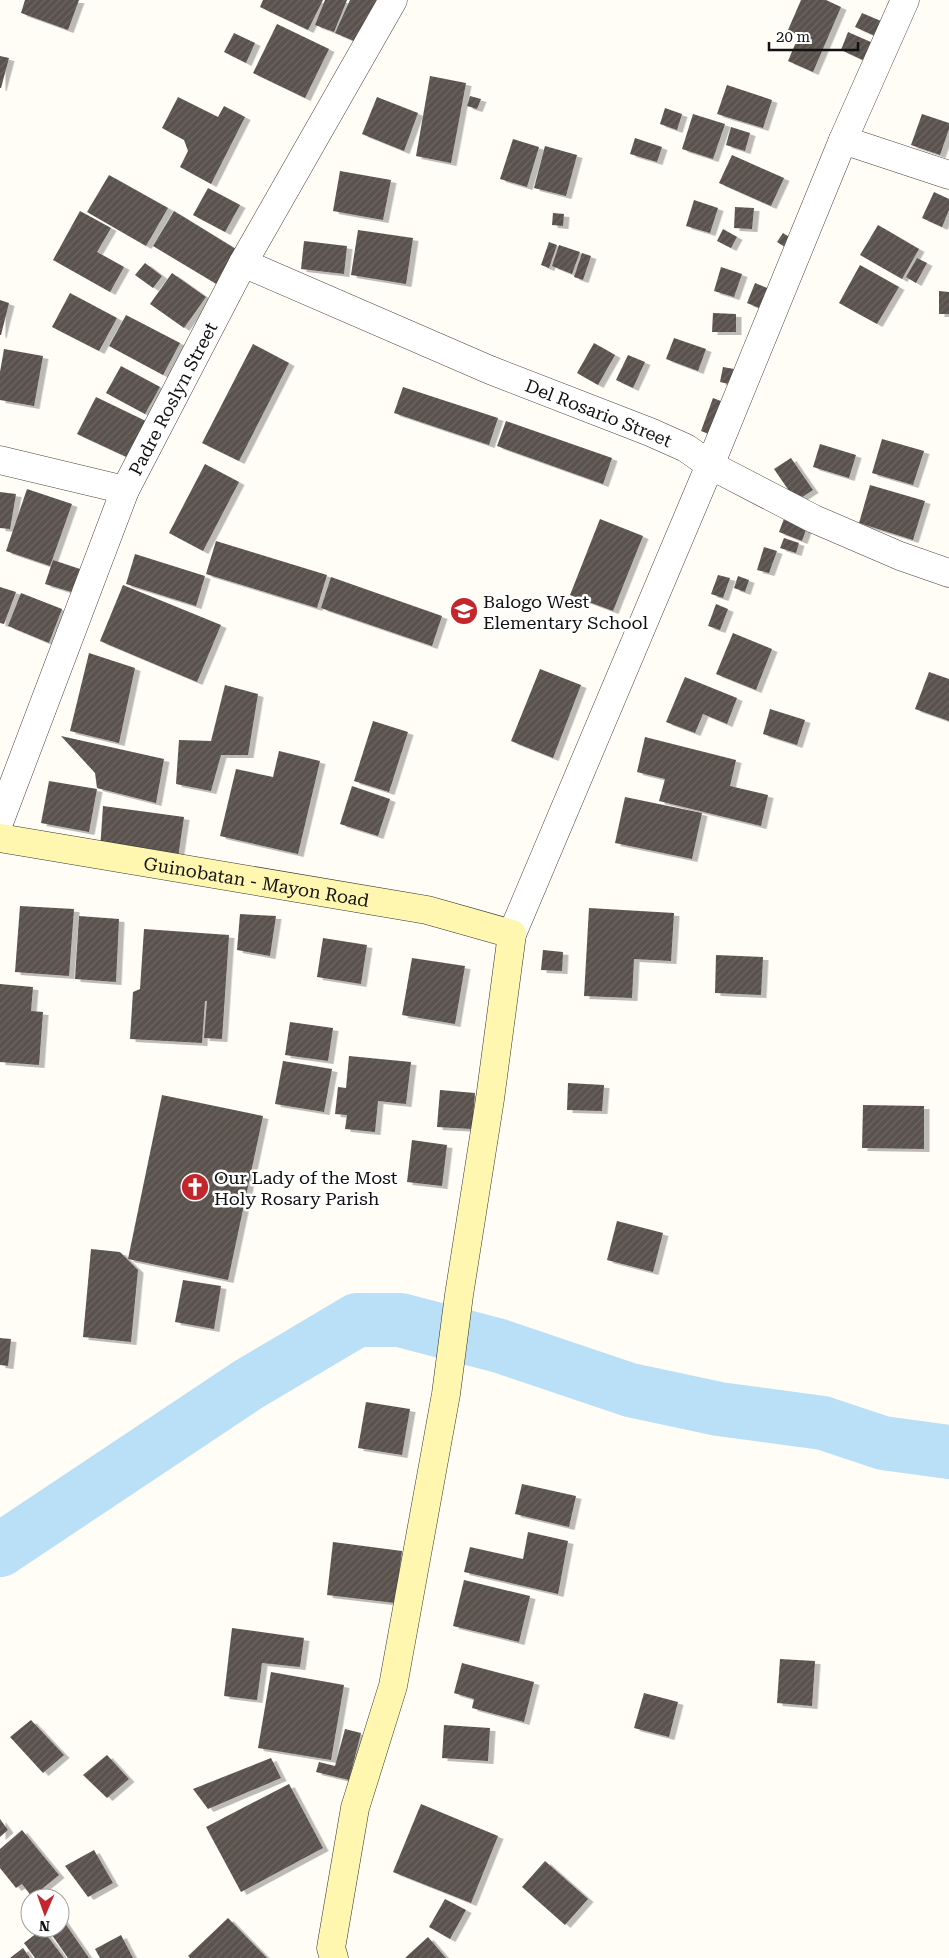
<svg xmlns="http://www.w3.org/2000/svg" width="949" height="1958" font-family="'Roboto Serif',serif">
<defs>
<pattern id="building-hatch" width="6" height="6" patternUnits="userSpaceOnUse" patternTransform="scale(1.25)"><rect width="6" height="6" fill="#5a524d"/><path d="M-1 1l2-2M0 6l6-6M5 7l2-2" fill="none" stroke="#6d6662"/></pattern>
<filter id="shadow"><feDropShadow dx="5.5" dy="3" stdDeviation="0" flood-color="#0004"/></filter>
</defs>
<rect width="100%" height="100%" fill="#fffdf5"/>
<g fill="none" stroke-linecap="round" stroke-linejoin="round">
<path stroke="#b9e0f7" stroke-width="54" d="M 0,1550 L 249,1384 L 357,1320 L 400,1320 L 500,1346 L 630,1390 L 719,1409 L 823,1423 L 883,1443 L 949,1452"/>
</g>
<g fill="url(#building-hatch)" filter="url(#shadow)">
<path d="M 25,0 L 79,0 L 68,30 L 21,13 Z"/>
<path d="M 263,0 L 323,0 L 308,30 L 260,7 Z"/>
<path d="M 325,0 L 347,0 L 334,32 L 315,25 Z"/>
<path d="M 350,0 L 381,0 L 361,44 L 335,33 Z"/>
<path d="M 801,0 L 826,0 L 841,7 L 813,72 L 788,61 L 799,35 L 788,30 Z"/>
<path d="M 862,13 L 881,21 L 875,36 L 855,27 Z"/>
<path d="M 277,24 L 329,49 L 305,98 L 253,73 Z"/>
<path d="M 848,32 L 873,43 L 865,61 L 841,50 Z"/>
<path d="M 234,33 L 255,43 L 246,63 L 224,52 Z"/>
<path d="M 0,56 L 9,58 L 1,88 L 0,88 Z"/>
<path d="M 430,76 L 466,83 L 451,163 L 416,156 Z"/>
<path d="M 727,85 L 772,100 L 763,128 L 717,114 Z"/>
<path d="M 470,96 L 481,99 L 477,109 L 467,106 Z"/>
<path d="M 178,97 L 218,117 L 224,106 L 245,117 L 211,184 L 180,167 L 188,151 L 184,140 L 162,128 Z"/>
<path d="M 377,97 L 418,113 L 404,151 L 362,134 Z"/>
<path d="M 665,108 L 682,114 L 677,130 L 660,124 Z"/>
<path d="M 693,114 L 725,124 L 713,159 L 682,149 Z"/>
<path d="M 922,114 L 949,123 L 949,129 L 940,155 L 911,145 Z"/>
<path d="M 731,127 L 750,133 L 745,151 L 726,145 Z"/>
<path d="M 635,138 L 662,147 L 657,162 L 630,154 Z"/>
<path d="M 513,139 L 539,147 L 527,187 L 500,179 Z"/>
<path d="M 545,146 L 577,155 L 566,196 L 534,188 Z"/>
<path d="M 732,155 L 784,178 L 771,206 L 719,183 Z"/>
<path d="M 340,171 L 391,180 L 383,220 L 333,211 Z"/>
<path d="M 109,175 L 168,208 L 146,246 L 87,212 Z"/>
<path d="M 208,188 L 240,205 L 225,232 L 193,215 Z"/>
<path d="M 934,192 L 949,199 L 949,210 L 942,227 L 922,218 Z"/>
<path d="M 694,200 L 718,208 L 710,233 L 686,226 Z"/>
<path d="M 735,207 L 754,208 L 752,229 L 734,228 Z"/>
<path d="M 80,211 L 111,228 L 97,252 L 124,267 L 110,292 L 53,260 Z"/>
<path d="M 174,211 L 239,251 L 218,285 L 153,246 Z"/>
<path d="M 553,213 L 564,214 L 563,226 L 552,225 Z"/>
<path d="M 878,225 L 919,249 L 902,279 L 860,255 Z"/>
<path d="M 723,229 L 737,237 L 731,248 L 717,241 Z"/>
<path d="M 358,230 L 413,238 L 406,284 L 351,275 Z"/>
<path d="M 783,233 L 797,242 L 791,251 L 777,242 Z"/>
<path d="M 304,241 L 347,246 L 344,274 L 301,269 Z"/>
<path d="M 549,242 L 557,245 L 549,268 L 541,265 Z"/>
<path d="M 559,245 L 580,252 L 572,274 L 552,266 Z"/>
<path d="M 582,253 L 591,256 L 583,280 L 574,277 Z"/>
<path d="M 917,258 L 927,263 L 916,283 L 906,277 Z"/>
<path d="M 145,263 L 162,276 L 153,288 L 135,275 Z"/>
<path d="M 860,265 L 899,287 L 877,324 L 839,303 Z"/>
<path d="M 721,267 L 742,274 L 734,297 L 714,291 Z"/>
<path d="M 172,273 L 206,297 L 184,328 L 150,304 Z"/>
<path d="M 755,283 L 772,290 L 764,310 L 747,303 Z"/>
<path d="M 939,291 L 949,292 L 949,314 L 939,314 Z"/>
<path d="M 70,293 L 117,318 L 99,351 L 52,327 Z"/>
<path d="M 0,300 L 9,303 L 1,335 L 0,335 Z"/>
<path d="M 713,313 L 736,314 L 736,332 L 712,332 Z"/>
<path d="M 126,315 L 180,343 L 163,375 L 109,346 Z"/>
<path d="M 674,338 L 706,349 L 698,371 L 666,359 Z"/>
<path d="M 594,343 L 615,355 L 598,385 L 577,373 Z"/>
<path d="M 253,344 L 289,363 L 239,461 L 202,443 Z"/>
<path d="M 4,349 L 43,356 L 34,406 L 0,400 L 0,372 Z"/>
<path d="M 628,355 L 645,362 L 633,388 L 616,380 Z"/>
<path d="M 121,366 L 160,387 L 145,414 L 106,393 Z"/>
<path d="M 723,367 L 745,371 L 742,387 L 720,382 Z"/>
<path d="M 403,387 L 498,418 L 489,445 L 394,413 Z"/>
<path d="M 96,397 L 152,424 L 133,460 L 77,434 Z"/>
<path d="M 713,398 L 731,405 L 719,438 L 701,431 Z"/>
<path d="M 506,421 L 612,458 L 603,484 L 497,446 Z"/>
<path d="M 882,439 L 924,451 L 913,485 L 872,473 Z"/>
<path d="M 820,444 L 856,455 L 849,478 L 813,467 Z"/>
<path d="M 791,458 L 813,490 L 796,501 L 774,469 Z"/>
<path d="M 205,464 L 239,482 L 203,551 L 169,533 Z"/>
<path d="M 870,485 L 925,501 L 913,540 L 859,523 Z"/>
<path d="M 27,489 L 72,504 L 50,566 L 6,551 Z"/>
<path d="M 0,492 L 16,494 L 10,529 L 0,528 Z"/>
<path d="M 785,516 L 808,524 L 802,541 L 779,532 Z"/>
<path d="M 600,519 L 643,536 L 613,611 L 570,595 Z"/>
<path d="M 784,538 L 799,543 L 796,553 L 780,548 Z"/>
<path d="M 216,541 L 327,575 L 317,608 L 206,574 Z"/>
<path d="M 764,547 L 777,551 L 769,573 L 757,570 Z"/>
<path d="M 135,554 L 205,576 L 196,606 L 126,584 Z"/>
<path d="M 53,560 L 86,571 L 78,594 L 45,584 Z"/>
<path d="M 718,575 L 730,578 L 723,598 L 711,594 Z"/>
<path d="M 738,576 L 749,580 L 745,592 L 734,588 Z"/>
<path d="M 331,577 L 442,616 L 432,646 L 321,608 Z"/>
<path d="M 123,585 L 221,625 L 197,682 L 100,641 Z"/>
<path d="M 0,587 L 16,592 L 4,624 L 0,623 Z"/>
<path d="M 21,593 L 62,609 L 49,643 L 8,626 Z"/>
<path d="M 716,604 L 728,609 L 720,630 L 708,626 Z"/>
<path d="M 733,633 L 772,649 L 756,690 L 716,674 Z"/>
<path d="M 89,653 L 135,668 L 119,743 L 70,731 Z"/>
<path d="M 540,669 L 581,685 L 553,758 L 511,741 Z"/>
<path d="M 929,672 L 949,679 L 949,721 L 915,709 Z"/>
<path d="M 685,677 L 737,698 L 727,724 L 703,714 L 695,733 L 666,722 Z"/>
<path d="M 225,685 L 258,694 L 248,755 L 221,755 L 211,791 L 176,784 L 179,740 L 211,741 Z"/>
<path d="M 770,709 L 805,720 L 797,745 L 763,734 Z"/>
<path d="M 373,721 L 408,732 L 389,792 L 354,781 Z"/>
<path d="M 61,736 L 164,759 L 156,803 L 97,788 L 95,773 Z"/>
<path d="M 645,737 L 736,760 L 730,786 L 768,795 L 761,826 L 659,801 L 665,779 L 637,772 Z"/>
<path d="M 279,751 L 320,761 L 298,854 L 220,836 L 236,769 L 273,777 Z"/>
<path d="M 49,781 L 97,789 L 89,832 L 41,823 Z"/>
<path d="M 352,786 L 390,799 L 378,836 L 340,824 Z"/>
<path d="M 625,797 L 702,813 L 692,859 L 615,843 Z"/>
<path d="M 103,806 L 184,817 L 177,864 L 100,850 Z"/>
<path d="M 20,906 L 74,909 L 69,976 L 15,972 Z"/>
<path d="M 589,908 L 674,913 L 671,961 L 634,959 L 632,998 L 584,996 Z"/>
<path d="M 240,914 L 276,916 L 270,956 L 237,950 Z"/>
<path d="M 79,916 L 119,919 L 116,982 L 75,979 Z"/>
<path d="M 144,929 L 229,935 L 222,1039 L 204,1038 L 207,1001 L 205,1001 L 202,1043 L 130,1039 L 133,992 L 140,989 Z"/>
<path d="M 323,938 L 367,945 L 361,984 L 317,977 Z"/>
<path d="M 543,950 L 563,952 L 562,971 L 541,970 Z"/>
<path d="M 716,955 L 763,957 L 761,995 L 715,993 Z"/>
<path d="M 412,958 L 465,966 L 455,1024 L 402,1015 Z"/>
<path d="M 0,984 L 33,987 L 31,1011 L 43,1012 L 39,1065 L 0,1062 Z"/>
<path d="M 290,1022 L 333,1028 L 328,1061 L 285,1055 Z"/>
<path d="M 349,1056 L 411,1062 L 406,1104 L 378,1101 L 375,1132 L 345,1129 L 347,1115 L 335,1114 L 338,1087 L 346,1088 Z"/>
<path d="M 283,1061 L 332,1069 L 324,1112 L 275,1104 Z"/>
<path d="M 568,1083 L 604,1085 L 602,1111 L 567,1110 Z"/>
<path d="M 440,1090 L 475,1093 L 472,1129 L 437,1127 Z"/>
<path d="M 162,1095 L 263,1116 L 228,1280 L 128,1259 Z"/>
<path d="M 863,1105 L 924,1106 L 924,1149 L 862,1148 Z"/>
<path d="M 412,1140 L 447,1145 L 442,1186 L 407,1182 Z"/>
<path d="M 617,1221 L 663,1233 L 653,1272 L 607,1260 Z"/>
<path d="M 91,1249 L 120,1252 L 138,1270 L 131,1342 L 83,1337 Z"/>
<path d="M 183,1280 L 221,1286 L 214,1329 L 175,1322 Z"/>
<path d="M 0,1338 L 11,1339 L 8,1366 L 0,1365 Z"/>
<path d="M 366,1402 L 410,1409 L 402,1455 L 358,1448 Z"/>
<path d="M 522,1484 L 576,1496 L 569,1527 L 515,1514 Z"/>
<path d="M 528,1532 L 568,1541 L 558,1594 L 464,1572 L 470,1547 L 523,1559 Z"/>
<path d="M 333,1542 L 402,1551 L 395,1603 L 327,1595 Z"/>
<path d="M 464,1580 L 530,1596 L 519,1642 L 453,1626 Z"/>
<path d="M 232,1628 L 304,1638 L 300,1667 L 262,1663 L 257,1700 L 224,1696 Z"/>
<path d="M 780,1659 L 815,1661 L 812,1706 L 777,1703 Z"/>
<path d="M 462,1663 L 534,1682 L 524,1722 L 472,1708 L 474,1699 L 454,1693 Z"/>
<path d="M 271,1672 L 344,1685 L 331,1760 L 258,1748 Z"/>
<path d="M 644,1693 L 678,1702 L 669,1737 L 634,1728 Z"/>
<path d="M 31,1720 L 64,1755 L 43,1773 L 10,1737 Z"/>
<path d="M 444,1725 L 490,1728 L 488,1761 L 442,1758 Z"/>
<path d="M 345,1729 L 361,1733 L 349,1780 L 316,1772 L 319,1762 L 335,1766 Z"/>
<path d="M 107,1755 L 129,1779 L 107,1798 L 83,1775 Z"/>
<path d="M 271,1758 L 281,1778 L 208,1809 L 193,1789 Z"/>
<path d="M 289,1784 L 323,1848 L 241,1892 L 206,1827 Z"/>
<path d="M 421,1804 L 498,1836 L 471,1903 L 393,1872 Z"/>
<path d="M 0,1819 L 8,1830 L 0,1837 Z"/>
<path d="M 22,1830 L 59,1875 L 32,1897 L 22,1884 L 16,1888 L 0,1868 L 0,1849 Z"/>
<path d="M 94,1850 L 113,1883 L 88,1897 L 65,1866 Z"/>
<path d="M 545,1861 L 588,1899 L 565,1925 L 522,1887 Z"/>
<path d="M 445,1899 L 466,1910 L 450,1939 L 429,1927 Z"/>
<path d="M 60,1916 L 89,1958 L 68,1958 L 47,1928 L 60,1928 Z"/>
<path d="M 228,1918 L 267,1958 L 190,1958 L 188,1956 Z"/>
<path d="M 42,1929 L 64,1958 L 35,1958 L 24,1943 Z"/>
<path d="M 121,1935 L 133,1958 L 100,1958 L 95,1949 Z"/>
<path d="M 428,1937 L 446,1958 L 405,1958 Z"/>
<path d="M 23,1948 L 30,1958 L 10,1958 Z"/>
</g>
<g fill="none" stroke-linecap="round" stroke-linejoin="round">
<defs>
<g id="minor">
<path d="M 843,140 L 949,175"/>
<path id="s1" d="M 243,263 L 490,370 L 650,432 L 686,448 L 710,465 L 814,519 L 900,556 L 949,573"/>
<path d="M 0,460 L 125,490"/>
<path id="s2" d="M 0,820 L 125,490 L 243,263 L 393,0"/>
</g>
<path id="tertiary" d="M 512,934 L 710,465 L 843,140 L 905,0"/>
<g id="secondary">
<path id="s3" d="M 0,838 L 427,910 L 512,934 L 490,1099 L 459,1295 L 446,1394 L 393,1686 L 355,1808 L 331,1948 L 334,1958"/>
</g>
</defs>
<use href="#minor" stroke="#444" stroke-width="29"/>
<use href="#tertiary" stroke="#444" stroke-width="29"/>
<use href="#secondary" stroke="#333" stroke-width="29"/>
<use href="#minor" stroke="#fff" stroke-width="28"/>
<use href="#tertiary" stroke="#fff" stroke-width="28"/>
<use href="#secondary" stroke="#fff6b0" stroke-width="28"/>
</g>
<defs>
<symbol id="school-disc" viewBox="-11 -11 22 22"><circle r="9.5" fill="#c4262e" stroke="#fff"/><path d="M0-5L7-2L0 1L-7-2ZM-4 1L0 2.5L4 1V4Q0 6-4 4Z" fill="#fff"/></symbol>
<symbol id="church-disc" viewBox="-11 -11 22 22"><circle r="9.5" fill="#c4262e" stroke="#fff"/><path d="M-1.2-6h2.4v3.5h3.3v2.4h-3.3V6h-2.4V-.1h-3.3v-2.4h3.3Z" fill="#fff"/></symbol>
</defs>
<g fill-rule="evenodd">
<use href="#school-disc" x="448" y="595" width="32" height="32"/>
<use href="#church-disc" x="179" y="1171" width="32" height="32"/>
</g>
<g text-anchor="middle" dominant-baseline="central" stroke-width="5" stroke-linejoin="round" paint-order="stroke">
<g font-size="18" fill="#111" stroke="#fff">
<text stroke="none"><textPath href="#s2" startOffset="456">Padre Roslyn Street</textPath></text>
<text stroke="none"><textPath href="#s1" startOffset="386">Del Rosario Street</textPath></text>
<text stroke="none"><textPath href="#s3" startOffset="260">Guinobatan - Mayon Road</textPath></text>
</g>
<g font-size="18" fill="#111" stroke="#fff" text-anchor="start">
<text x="483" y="601">Balogo West<tspan x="483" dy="21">Elementary School</tspan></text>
<text x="214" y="1177">Our Lady of the Most<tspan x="214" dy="21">Holy Rosary Parish</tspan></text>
</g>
</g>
<g transform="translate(45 1913) rotate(182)"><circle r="24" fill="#ffffff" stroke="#a0a0a0"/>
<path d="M0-4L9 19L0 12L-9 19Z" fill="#c4262e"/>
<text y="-8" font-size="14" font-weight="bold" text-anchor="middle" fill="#111111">N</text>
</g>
<path d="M769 42v8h89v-8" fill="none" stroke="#111111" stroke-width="2.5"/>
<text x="776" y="42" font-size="15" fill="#111111" stroke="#ffffff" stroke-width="4" paint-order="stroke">20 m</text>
</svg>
